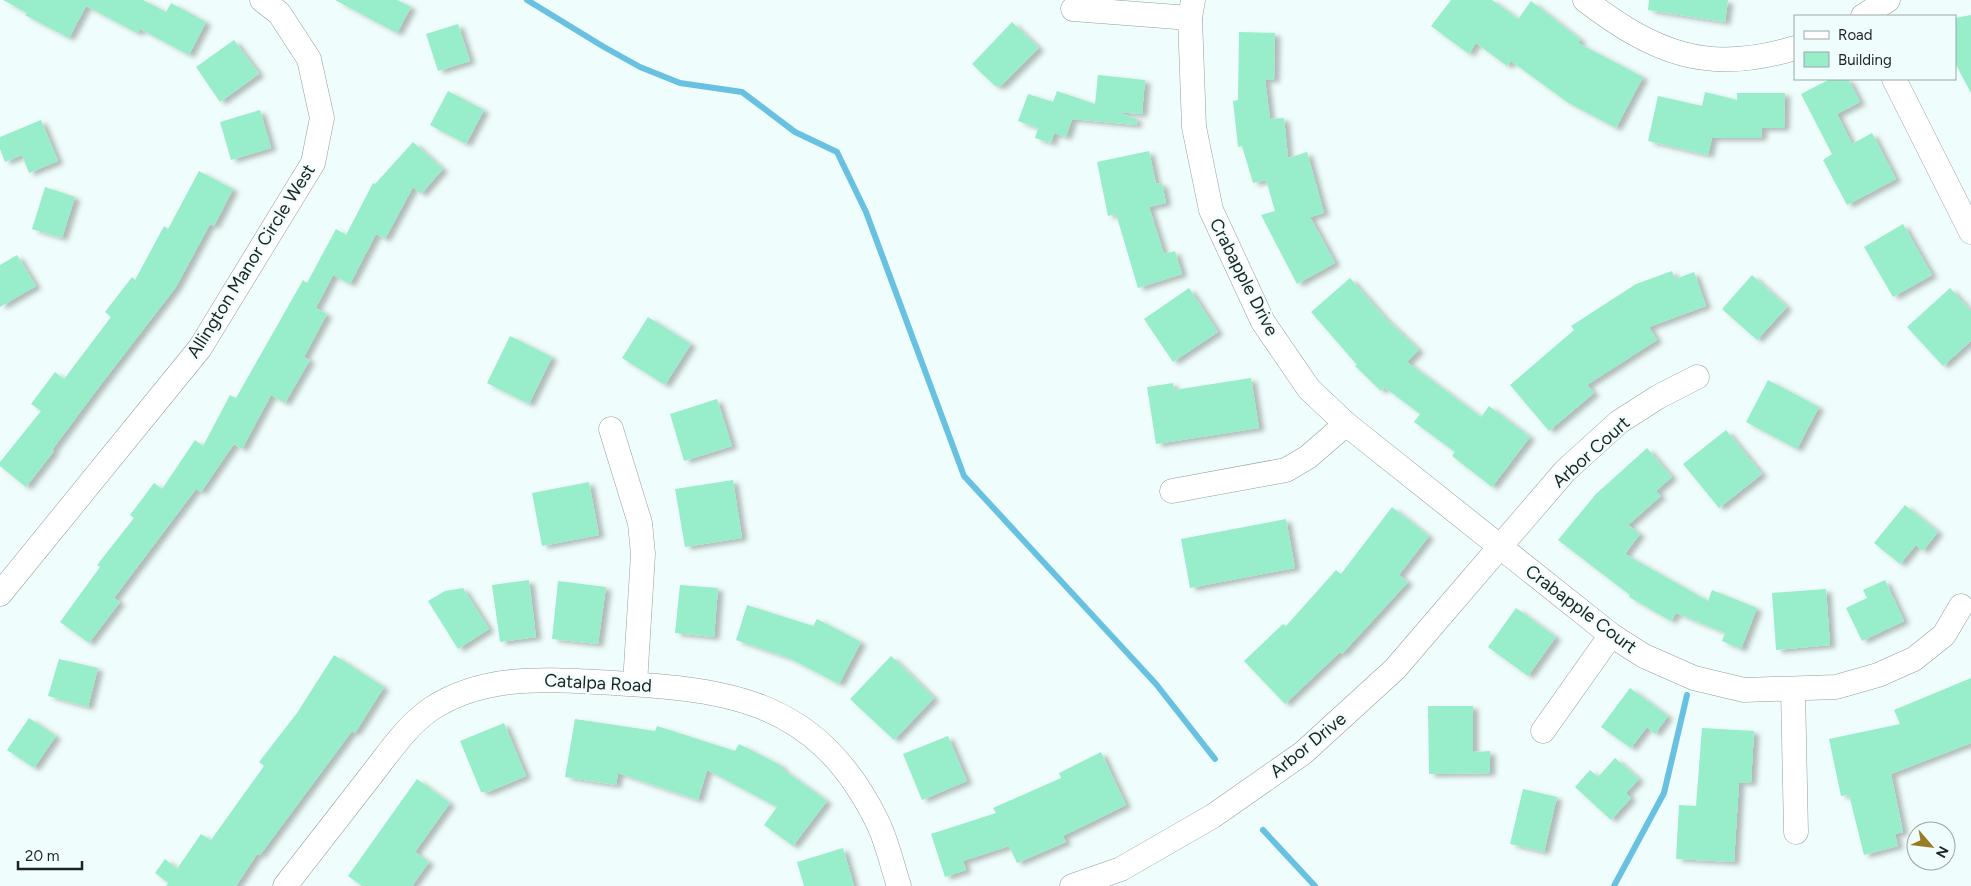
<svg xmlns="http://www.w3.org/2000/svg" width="1971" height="886" font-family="Figtree,sans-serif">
<defs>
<filter id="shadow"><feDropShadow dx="5.5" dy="3" stdDeviation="2.5" flood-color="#0004"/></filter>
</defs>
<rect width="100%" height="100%" fill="#effefc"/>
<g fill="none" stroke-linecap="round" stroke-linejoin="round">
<g stroke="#69c1e2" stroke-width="6">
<path d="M 527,0 L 604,47 L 640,67 L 680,83 L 742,92 L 795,132 L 837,152 L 866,212 L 964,476 L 1156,684 L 1215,759"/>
<path d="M 1263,830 L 1315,886"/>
<path d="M 1614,886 L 1664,793 L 1687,695"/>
</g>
</g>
<g fill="#98edca" filter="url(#shadow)">
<path d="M 3,0 L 143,0 L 166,12 L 171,3 L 206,22 L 189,55 L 140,29 L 137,33 L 86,6 L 69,38 L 25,15 L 27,13 Z"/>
<path d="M 335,0 L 397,0 L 411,7 L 397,33 Z"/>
<path d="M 1451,0 L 1492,0 L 1518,19 L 1531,1 L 1581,40 L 1578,43 L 1643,77 L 1616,128 L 1567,102 L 1511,61 L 1507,66 L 1476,43 L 1469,54 L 1431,26 Z"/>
<path d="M 1649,0 L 1728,0 L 1725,22 L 1648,10 Z"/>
<path d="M 1971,15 L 1971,93 L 1955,63 L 1955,18 Z"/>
<path d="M 1012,22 L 1039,48 L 1001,86 L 995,86 L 972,64 Z"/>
<path d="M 458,24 L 470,61 L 438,71 L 426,34 Z"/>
<path d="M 1239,32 L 1275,33 L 1274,80 L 1265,79 L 1270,119 L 1284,118 L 1288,158 L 1307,152 L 1324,213 L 1310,217 L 1335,263 L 1297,284 L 1261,215 L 1275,211 L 1266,180 L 1253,183 L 1242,146 L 1238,147 L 1233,101 L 1238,100 Z"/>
<path d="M 234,40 L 259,74 L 220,102 L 196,67 Z"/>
<path d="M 1098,75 L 1145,80 L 1142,114 L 1117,112 L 1137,119 L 1136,125 L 1072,119 L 1066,137 L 1054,133 L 1051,143 L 1035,138 L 1038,128 L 1018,121 L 1028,94 L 1053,102 L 1057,91 L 1095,104 Z"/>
<path d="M 1830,79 L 1848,79 L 1860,102 L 1837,114 L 1852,144 L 1872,133 L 1896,179 L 1847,205 L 1823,160 L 1832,154 L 1801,94 Z"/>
<path d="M 448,91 L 484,110 L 466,144 L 430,125 Z"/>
<path d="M 1705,92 L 1737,100 L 1737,93 L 1785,93 L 1784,128 L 1762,128 L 1761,138 L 1712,138 L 1708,155 L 1648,141 L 1658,96 L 1702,106 Z"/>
<path d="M 260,110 L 271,148 L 231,160 L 220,122 Z"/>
<path d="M 41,120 L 58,161 L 29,173 L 22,155 L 5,162 L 0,149 L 0,137 Z"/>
<path d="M 413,142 L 443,169 L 421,194 L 413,187 L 385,239 L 376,234 L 350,284 L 333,275 L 316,308 L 327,314 L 304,357 L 310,360 L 285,403 L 271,395 L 242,449 L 234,444 L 201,492 L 196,489 L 114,598 L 120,602 L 89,643 L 60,622 L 100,567 L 97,565 L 134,518 L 130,515 L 154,483 L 162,489 L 195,440 L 203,446 L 230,395 L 236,398 L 303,280 L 307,283 L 336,229 L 346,235 L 373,183 L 375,184 Z"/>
<path d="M 1149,151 L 1156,184 L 1162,183 L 1166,203 L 1149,207 L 1164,254 L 1175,251 L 1182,274 L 1138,288 L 1116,214 L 1108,216 L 1097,162 Z"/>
<path d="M 199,171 L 233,189 L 214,226 L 210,224 L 176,287 L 99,387 L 52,450 L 54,451 L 26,487 L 0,466 L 0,462 L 41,411 L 31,404 L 55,372 L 64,379 L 111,317 L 105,312 L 132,277 L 135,280 L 164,226 L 168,229 Z"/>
<path d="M 45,187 L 75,197 L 62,238 L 32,229 Z"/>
<path d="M 1903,224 L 1932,275 L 1893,297 L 1864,247 Z"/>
<path d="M 17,255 L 36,286 L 0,307 L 0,265 Z"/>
<path d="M 1672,271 L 1675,279 L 1694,272 L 1706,306 L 1649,327 L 1657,340 L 1587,385 L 1594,393 L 1549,431 L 1510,385 L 1574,330 L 1571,326 L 1636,284 Z"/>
<path d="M 1752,275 L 1787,307 L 1757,340 L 1722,309 Z"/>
<path d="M 1350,278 L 1386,319 L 1419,350 L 1407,362 L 1481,417 L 1489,406 L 1530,437 L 1492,487 L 1452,456 L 1455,452 L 1414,422 L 1420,414 L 1384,387 L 1381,391 L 1355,366 L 1357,365 L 1311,312 Z"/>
<path d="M 1189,288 L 1218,332 L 1173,362 L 1144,319 Z"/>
<path d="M 1950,288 L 1971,311 L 1971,341 L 1943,366 L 1907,327 Z"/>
<path d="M 648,317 L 691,344 L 665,385 L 622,358 Z"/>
<path d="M 510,336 L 552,357 L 529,404 L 487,383 Z"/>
<path d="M 1251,378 L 1259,428 L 1156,444 L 1147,387 L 1173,383 L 1174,390 Z"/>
<path d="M 1768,380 L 1819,407 L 1797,449 L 1746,422 Z"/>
<path d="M 717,399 L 732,446 L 684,461 L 670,414 Z"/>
<path d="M 1726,430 L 1762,474 L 1719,508 L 1683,464 Z"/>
<path d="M 1647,448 L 1672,477 L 1656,491 L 1661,496 L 1628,525 L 1640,534 L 1625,554 L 1708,601 L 1712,590 L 1757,608 L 1741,649 L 1722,641 L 1725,633 L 1676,613 L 1671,621 L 1629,597 L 1630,595 L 1558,540 L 1596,494 Z"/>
<path d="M 733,480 L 742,538 L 685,547 L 675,489 Z"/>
<path d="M 589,482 L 599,535 L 542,546 L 532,493 Z"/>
<path d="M 1905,505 L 1938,532 L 1923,551 L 1916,545 L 1900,564 L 1874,543 Z"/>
<path d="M 1392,507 L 1429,536 L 1399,575 L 1408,582 L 1342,654 L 1340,652 L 1285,704 L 1244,661 L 1283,624 L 1286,626 L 1336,570 L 1341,574 Z"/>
<path d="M 1286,519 L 1295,568 L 1190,588 L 1181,539 Z"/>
<path d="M 529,580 L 536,637 L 500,642 L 492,585 Z"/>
<path d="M 1885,580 L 1904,621 L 1862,641 L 1846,608 L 1867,598 L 1863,590 Z"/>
<path d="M 558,581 L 606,587 L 598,644 L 552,639 Z"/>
<path d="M 680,585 L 718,588 L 714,637 L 675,633 Z"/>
<path d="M 463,588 L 489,629 L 458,649 L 428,601 L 445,591 Z"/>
<path d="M 1826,589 L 1830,645 L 1776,650 L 1772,593 Z"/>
<path d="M 747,605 L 813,626 L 817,619 L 861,642 L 839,684 L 789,658 L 736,640 Z"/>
<path d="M 1516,608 L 1556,637 L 1528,676 L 1488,647 Z"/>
<path d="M 334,655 L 384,687 L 355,733 L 352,731 L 260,855 L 257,854 L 236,886 L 166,886 L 168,883 L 155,873 L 165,859 L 177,869 L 201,834 L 211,840 L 264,766 L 259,762 L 297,713 Z"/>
<path d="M 891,656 L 934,698 L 894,740 L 850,699 Z"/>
<path d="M 59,659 L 98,668 L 88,707 L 48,696 Z"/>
<path d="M 1971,678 L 1971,743 L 1891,774 L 1903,832 L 1895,834 L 1898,846 L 1864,855 L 1849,795 L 1841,796 L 1829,739 L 1900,724 L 1894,710 Z"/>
<path d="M 1630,688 L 1668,716 L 1655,734 L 1647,727 L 1631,748 L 1601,727 Z"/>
<path d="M 1428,706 L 1473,706 L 1473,752 L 1490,751 L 1490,773 L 1429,774 Z"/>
<path d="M 29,718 L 56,736 L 34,768 L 7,750 Z"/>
<path d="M 575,719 L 655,731 L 657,726 L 735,751 L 739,744 L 782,766 L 781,768 L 827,801 L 793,846 L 764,825 L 777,807 L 707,770 L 698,800 L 618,773 L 616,785 L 565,777 Z"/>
<path d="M 504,723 L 526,776 L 488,792 L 481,792 L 460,741 Z"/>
<path d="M 1702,728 L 1754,731 L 1751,783 L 1739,782 L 1734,862 L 1676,859 L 1679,805 L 1696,806 Z"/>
<path d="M 948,736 L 967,781 L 922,800 L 903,754 Z"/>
<path d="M 1101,752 L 1126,805 L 1063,836 L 1066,842 L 1017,863 L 1009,846 L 963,861 L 966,870 L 945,877 L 931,834 L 996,813 L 993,808 L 1061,778 L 1059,773 Z"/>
<path d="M 1615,758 L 1639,779 L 1626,793 L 1631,798 L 1611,820 L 1575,787 L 1590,770 L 1598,777 Z"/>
<path d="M 417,779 L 450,803 L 415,852 L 429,862 L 412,886 L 362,886 L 348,876 Z"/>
<path d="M 1523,789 L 1557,797 L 1544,852 L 1510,844 Z"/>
<path d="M 843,848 L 854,886 L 804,886 L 797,862 Z"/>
</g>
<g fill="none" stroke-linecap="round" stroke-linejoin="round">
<defs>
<g id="street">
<path d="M 1193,0 L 1190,18 L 1194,127 L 1211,210 L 1263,322 L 1309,389 L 1346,424 L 1611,635 L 1644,656 L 1694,678 L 1744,690 L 1836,687 L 1878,675 L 1914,659 L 1944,635 L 1961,606"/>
<path d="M 1585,0 C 1654,53 1708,75 1795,48"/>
<path d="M 1073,9 L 1190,18"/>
<path d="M 1863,16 L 1888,0"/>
<path d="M 1894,79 L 1971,232"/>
<path d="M 611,429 L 640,523 L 643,554 L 635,684"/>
<path d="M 1172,491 L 1286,470 L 1308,457 L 1346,424"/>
<path d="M 0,594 L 200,348 L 313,163 L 322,118 L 309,59 L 279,13 L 262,0"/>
<path d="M 1793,690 L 1796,832"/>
<path d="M 1543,731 L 1611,635"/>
<path d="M 285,886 C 313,850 341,814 369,778 C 388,754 406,726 431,709 C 481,676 539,679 596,682 C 722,689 814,694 877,821 C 887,841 892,865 899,886"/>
<path d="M 1072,886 L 1121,869 L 1213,816 L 1303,753 L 1395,669 L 1565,471 L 1619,422 L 1658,397 L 1697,377"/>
</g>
</defs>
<use href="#street" stroke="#91a09d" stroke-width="25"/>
<use href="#street" stroke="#fff" stroke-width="24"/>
</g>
<g text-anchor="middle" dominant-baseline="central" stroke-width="4.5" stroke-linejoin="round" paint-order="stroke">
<g font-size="18" fill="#1d2322" stroke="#effefc">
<text transform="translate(251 261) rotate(-58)">Allington Manor Circle West</text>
<text transform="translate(1244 277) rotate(63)">Crabapple Drive</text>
<text transform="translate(1591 452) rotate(-42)">Arbor Court</text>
<text transform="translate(1581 609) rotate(37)">Crabapple Court</text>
<text transform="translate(598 683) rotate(3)">Catalpa Road</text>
<text transform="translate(1308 745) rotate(-39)">Arbor Drive</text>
</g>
</g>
<rect x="1794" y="15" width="162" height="65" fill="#effefc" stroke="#9ba6a5"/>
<rect x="1804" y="31" width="25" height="8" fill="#ffffff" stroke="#9ba6a5"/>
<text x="1838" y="40" font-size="15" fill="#1d2322">Road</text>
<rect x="1804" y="52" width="25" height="15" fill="#98edca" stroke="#9ba6a5"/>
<text x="1838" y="65" font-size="15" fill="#1d2322">Building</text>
<g transform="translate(1931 846) rotate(118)"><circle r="24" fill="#effefc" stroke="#9ba6a5"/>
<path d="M0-4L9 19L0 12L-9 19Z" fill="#9b7c26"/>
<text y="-8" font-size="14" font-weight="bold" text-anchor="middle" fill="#1d2322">N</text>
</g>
<path d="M18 861v8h64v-8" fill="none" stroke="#1d2322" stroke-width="2.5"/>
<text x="25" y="861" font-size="15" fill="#1d2322" stroke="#effefc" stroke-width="4" paint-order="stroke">20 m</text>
</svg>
